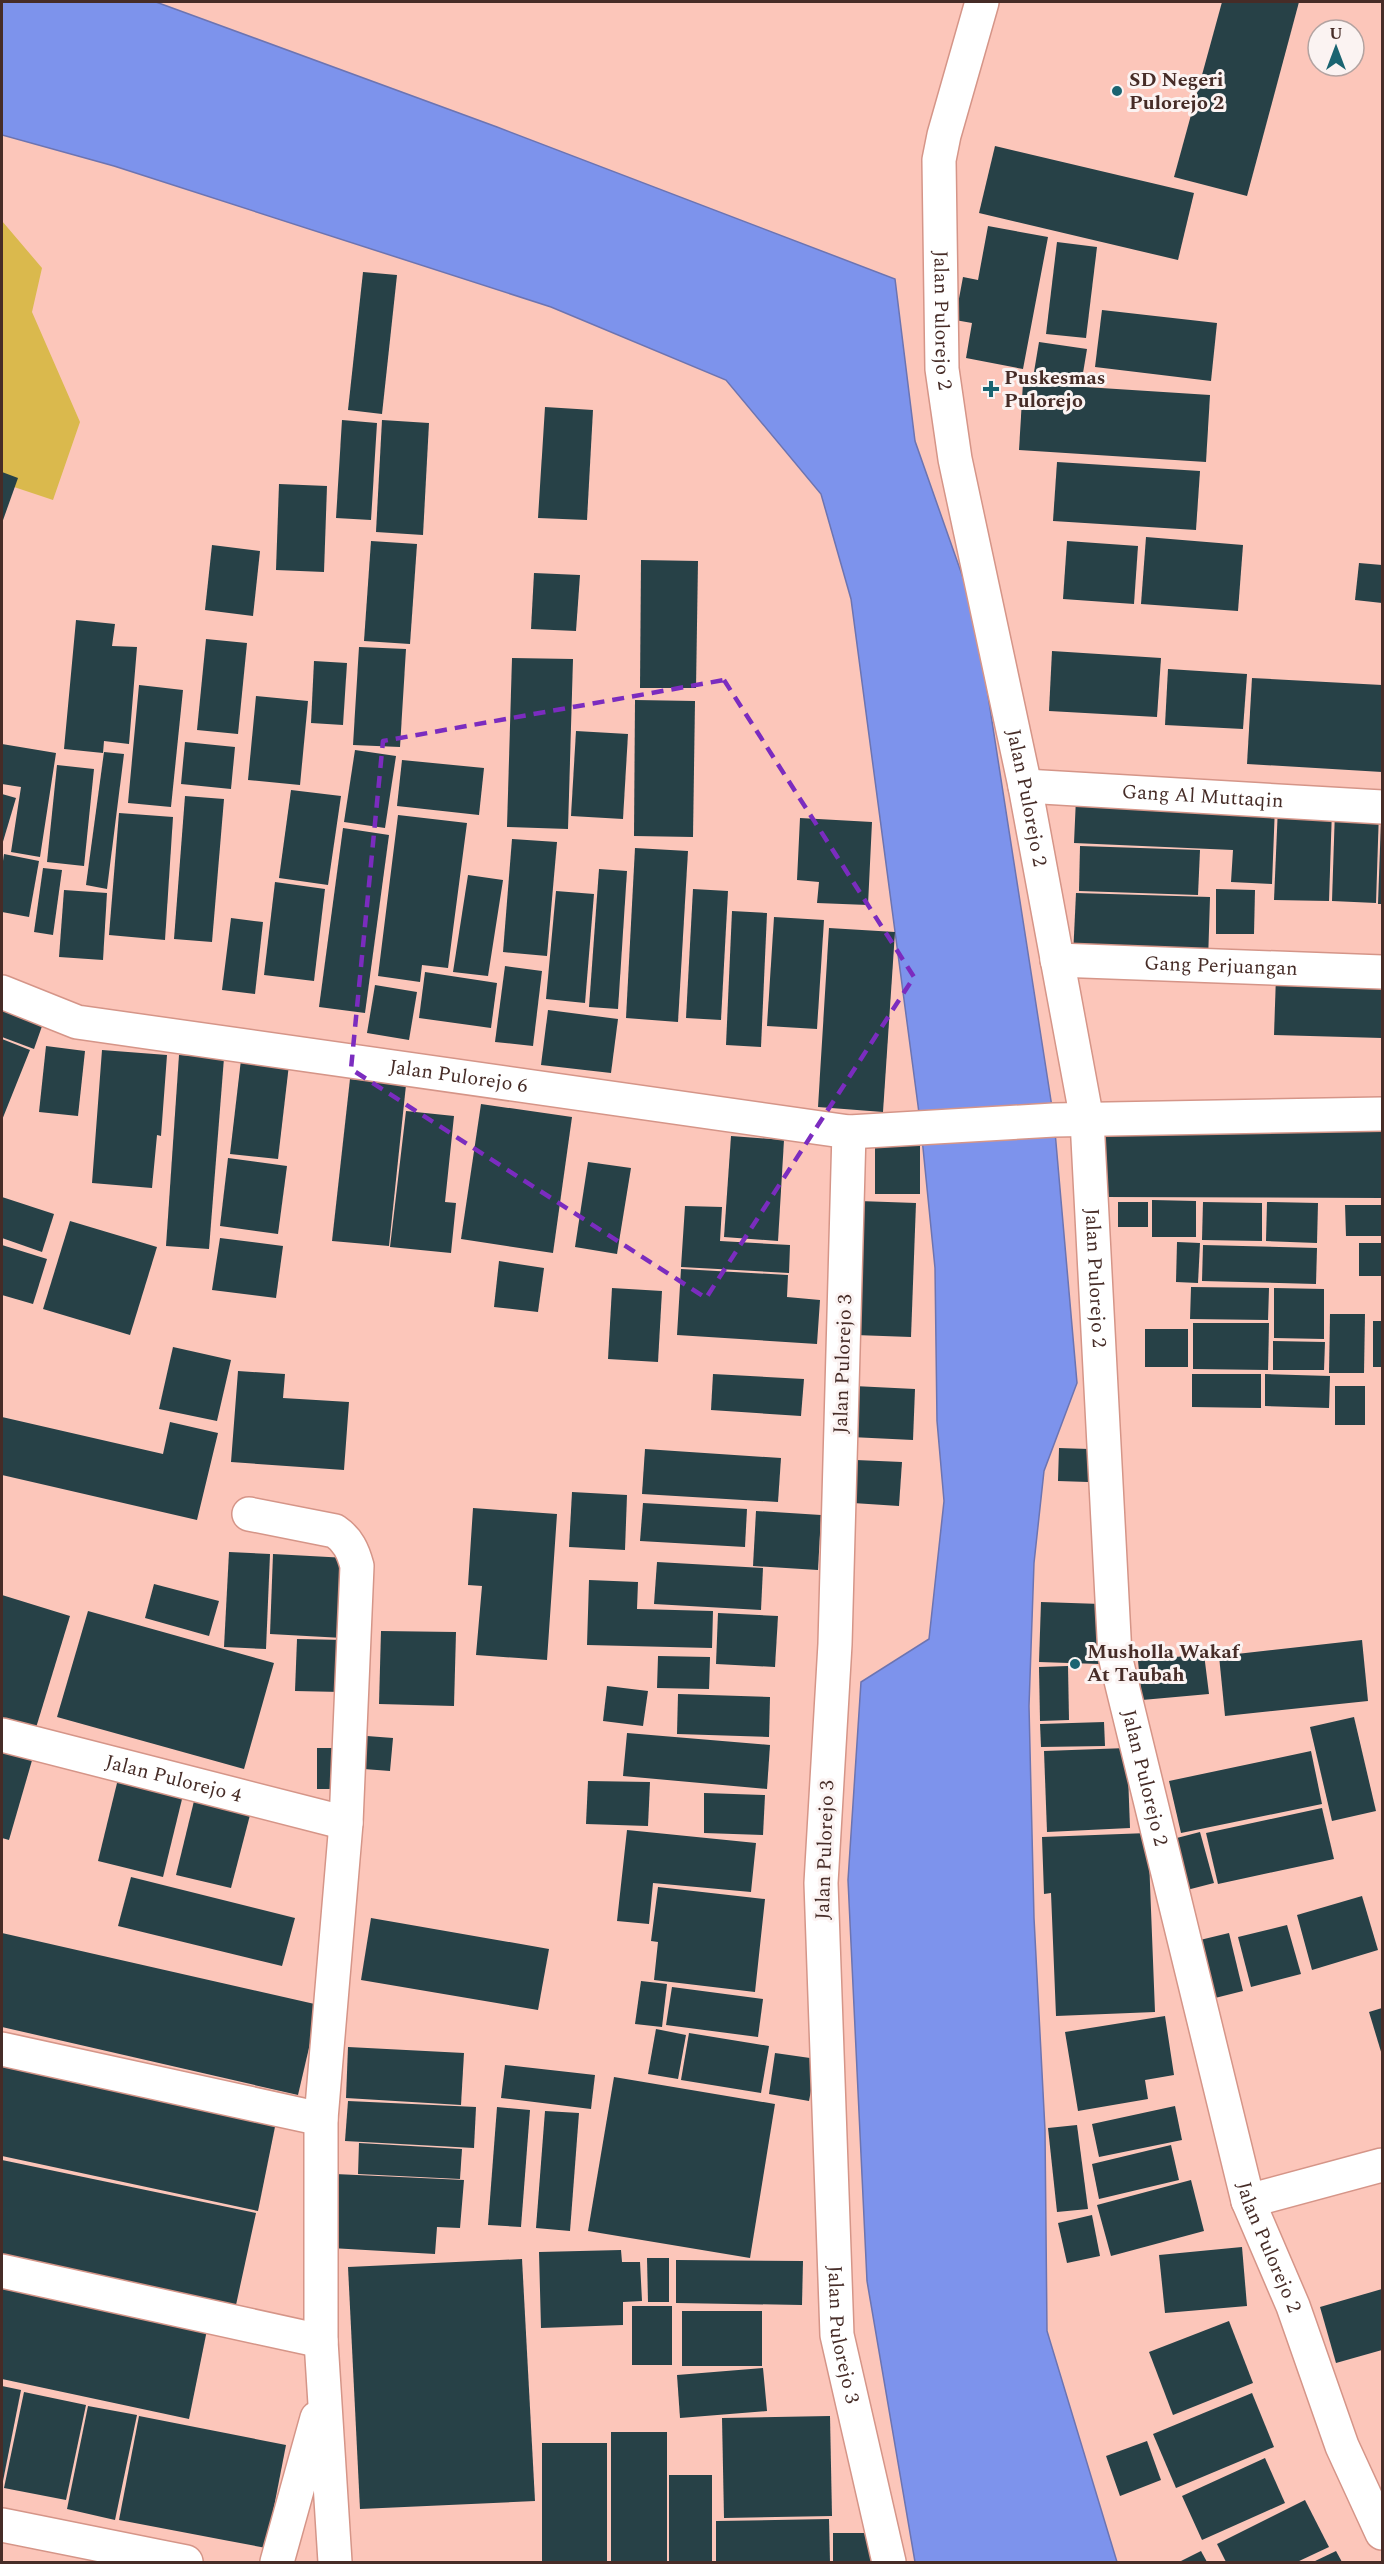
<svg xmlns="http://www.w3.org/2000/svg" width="1384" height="2564" font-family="Spectral,serif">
<rect width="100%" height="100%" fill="#fcc6ba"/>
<path fill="#dab94d" d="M 2,221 L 42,268 L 32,312 L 80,422 L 53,500 L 2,483 Z"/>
<path fill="#7d93ec" stroke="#6c74b1" stroke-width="1.5" d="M 2,2 L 156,2 L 497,127 L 895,279 L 915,441 L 975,612 L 1054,1120 L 1077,1383 L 1044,1471 L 1034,1563 L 1029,1706 L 1034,1918 L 1045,2130 L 1047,2331 L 1117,2562 L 915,2562 L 867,2281 L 848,1880 L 861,1682 L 929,1639 L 944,1501 L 937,1421 L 935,1268 L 921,1128 L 851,599 L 821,494 L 726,380 L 551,307 L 114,166 L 2,135 Z"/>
<g fill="#274147">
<path d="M 1222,2 L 1299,2 L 1247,196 L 1174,177 Z"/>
<path d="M 995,146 L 1194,193 L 1178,260 L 979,213 Z"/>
<path d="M 988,226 L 1048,237 L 1023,369 L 966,358 L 972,323 L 955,320 L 963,277 L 978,280 Z"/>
<path d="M 1057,242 L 1097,247 L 1086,338 L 1046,334 Z"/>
<path d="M 363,272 L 397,275 L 382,414 L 348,410 Z"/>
<path d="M 1102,310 L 1217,323 L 1211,381 L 1095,367 Z"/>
<path d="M 1039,342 L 1087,349 L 1082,379 L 1034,372 Z"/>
<path d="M 1023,383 L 1210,395 L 1206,462 L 1019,450 Z"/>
<path d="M 545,407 L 593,410 L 587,520 L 538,518 Z"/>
<path d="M 342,420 L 377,423 L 371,520 L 336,518 Z"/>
<path d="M 382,420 L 429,423 L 423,535 L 376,532 Z"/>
<path d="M 1057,462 L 1200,471 L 1196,530 L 1053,521 Z"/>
<path d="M 2,472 L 18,478 L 2,523 Z"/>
<path d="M 279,484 L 327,486 L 324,572 L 276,570 Z"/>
<path d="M 1146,537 L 1243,545 L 1238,611 L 1141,604 Z"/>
<path d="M 371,541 L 417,544 L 410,644 L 364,641 Z"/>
<path d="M 1067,541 L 1138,546 L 1134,604 L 1063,599 Z"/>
<path d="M 212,545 L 260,551 L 253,616 L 205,610 Z"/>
<path d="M 641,560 L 698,561 L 696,688 L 640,688 Z"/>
<path d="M 1359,563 L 1382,565 L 1382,603 L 1355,600 Z"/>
<path d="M 534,573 L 580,575 L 576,631 L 531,629 Z"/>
<path d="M 76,620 L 115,624 L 112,646 L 137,647 L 129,744 L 104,741 L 103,753 L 64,749 Z"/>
<path d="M 206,639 L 247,643 L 238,734 L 197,730 Z"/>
<path d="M 359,647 L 406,649 L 400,747 L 353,745 Z"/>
<path d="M 1052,651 L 1161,658 L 1157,717 L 1049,711 Z"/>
<path d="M 512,658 L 573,659 L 568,829 L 507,827 Z"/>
<path d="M 314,661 L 347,663 L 343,725 L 311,723 Z"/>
<path d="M 1168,669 L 1247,674 L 1243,729 L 1165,725 Z"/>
<path d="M 1252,678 L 1382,685 L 1382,772 L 1247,764 Z"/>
<path d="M 139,685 L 183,690 L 171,807 L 128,803 Z"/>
<path d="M 256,696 L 308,701 L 300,785 L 248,780 Z"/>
<path d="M 635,700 L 695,701 L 693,837 L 634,836 Z"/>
<path d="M 576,731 L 628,734 L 623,819 L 571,816 Z"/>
<path d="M 185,742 L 235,747 L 231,789 L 181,784 Z"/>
<path d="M 2,744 L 56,753 L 40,857 L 11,852 L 21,787 L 2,784 Z"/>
<path d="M 355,750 L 396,756 L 385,828 L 344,822 Z"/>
<path d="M 104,752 L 124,754 L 107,889 L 86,885 Z"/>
<path d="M 402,760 L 484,768 L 479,815 L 397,806 Z"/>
<path d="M 57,765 L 94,769 L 84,866 L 47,862 Z"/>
<path d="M 291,790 L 341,796 L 328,885 L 279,878 Z"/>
<path d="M 2,794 L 16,798 L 2,845 Z"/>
<path d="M 185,796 L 224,799 L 212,942 L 174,939 Z"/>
<path d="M 1076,798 L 1275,806 L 1272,884 L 1231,882 L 1233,850 L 1074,843 Z"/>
<path d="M 1278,807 L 1332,809 L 1329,901 L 1274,900 Z"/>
<path d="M 1335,810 L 1379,811 L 1376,903 L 1332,901 Z"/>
<path d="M 119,813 L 173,817 L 165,940 L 109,935 Z"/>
<path d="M 398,815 L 467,823 L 448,968 L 422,965 L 420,982 L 378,976 Z"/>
<path d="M 800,818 L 872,822 L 868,905 L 817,903 L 819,882 L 797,880 Z"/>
<path d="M 1381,820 L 1382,820 L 1382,904 L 1378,904 Z"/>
<path d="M 343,828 L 389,835 L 365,1013 L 319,1007 Z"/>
<path d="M 512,839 L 557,842 L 547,956 L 503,952 Z"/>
<path d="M 1080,846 L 1200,850 L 1198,895 L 1079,891 Z"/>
<path d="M 635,848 L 688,851 L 678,1022 L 626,1018 Z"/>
<path d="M 4,854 L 39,861 L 29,917 L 2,912 L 2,868 Z"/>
<path d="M 43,868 L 62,870 L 53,935 L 34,932 Z"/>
<path d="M 599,869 L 627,871 L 618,1009 L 589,1007 Z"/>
<path d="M 468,875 L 503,880 L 488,976 L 453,972 Z"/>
<path d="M 275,882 L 325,889 L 314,981 L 264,975 Z"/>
<path d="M 693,889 L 728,891 L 721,1020 L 686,1018 Z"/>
<path d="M 1216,889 L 1255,890 L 1254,934 L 1216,934 Z"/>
<path d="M 64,890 L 107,893 L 103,960 L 59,957 Z"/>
<path d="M 556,891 L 594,894 L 585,1003 L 546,999 Z"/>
<path d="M 1076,893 L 1210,897 L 1208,961 L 1073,956 Z"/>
<path d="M 732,911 L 767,913 L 761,1047 L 726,1045 Z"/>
<path d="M 774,917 L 824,920 L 817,1029 L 767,1026 Z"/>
<path d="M 231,918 L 263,922 L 255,994 L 222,990 Z"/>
<path d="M 829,928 L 895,932 L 883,1112 L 818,1107 Z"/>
<path d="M 505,966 L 542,971 L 533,1046 L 495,1042 Z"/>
<path d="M 425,972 L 497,983 L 491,1028 L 419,1018 Z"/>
<path d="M 1276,976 L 1382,979 L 1382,1038 L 1274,1035 Z"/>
<path d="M 375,985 L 417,992 L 409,1040 L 367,1033 Z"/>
<path d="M 2,996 L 47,1012 L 34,1049 L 2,1037 Z"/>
<path d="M 548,1010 L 618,1019 L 611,1073 L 541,1065 Z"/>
<path d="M 2,1039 L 30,1050 L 2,1120 Z"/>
<path d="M 46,1046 L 85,1051 L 78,1116 L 39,1112 Z"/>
<path d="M 102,1050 L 167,1055 L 161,1136 L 157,1135 L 152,1188 L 92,1183 Z"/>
<path d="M 242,1051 L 290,1056 L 278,1159 L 230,1154 Z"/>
<path d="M 179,1055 L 224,1058 L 209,1249 L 166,1246 Z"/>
<path d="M 350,1079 L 406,1085 L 389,1246 L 332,1241 Z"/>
<path d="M 481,1104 L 572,1117 L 553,1253 L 461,1239 Z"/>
<path d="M 406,1111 L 454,1116 L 445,1202 L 456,1203 L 451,1253 L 390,1247 Z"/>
<path d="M 1104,1127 L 1382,1128 L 1382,1198 L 1104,1197 Z"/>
<path d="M 731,1136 L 784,1140 L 778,1241 L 724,1237 Z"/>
<rect x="875" y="1143" width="45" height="51"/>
<path d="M 228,1158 L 287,1166 L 278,1234 L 220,1226 Z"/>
<path d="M 588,1162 L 631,1168 L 617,1254 L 575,1247 Z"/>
<path d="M 2,1197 L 54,1214 L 42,1252 L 2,1238 Z"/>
<path d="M 1152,1200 L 1196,1201 L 1196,1237 L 1152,1237 Z"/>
<path d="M 859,1201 L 916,1203 L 911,1337 L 855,1335 Z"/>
<rect x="1118" y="1202" width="30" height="25"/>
<path d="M 1203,1202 L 1262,1203 L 1262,1241 L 1202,1240 Z"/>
<path d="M 1267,1202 L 1318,1203 L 1317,1243 L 1266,1241 Z"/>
<path d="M 1345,1205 L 1382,1205 L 1382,1236 L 1346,1236 Z"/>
<path d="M 685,1206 L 722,1207 L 720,1241 L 790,1245 L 789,1273 L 681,1267 Z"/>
<path d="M 70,1221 L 157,1247 L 130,1335 L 43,1309 Z"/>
<path d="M 220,1238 L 283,1246 L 276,1298 L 212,1290 Z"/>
<path d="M 1177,1242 L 1200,1243 L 1198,1283 L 1176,1282 Z"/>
<rect x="1359" y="1243" width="23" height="33"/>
<path d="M 2,1245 L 47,1259 L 33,1304 L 2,1295 Z"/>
<path d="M 1203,1245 L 1317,1248 L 1316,1284 L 1202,1281 Z"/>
<path d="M 499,1261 L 544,1268 L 538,1312 L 494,1307 Z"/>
<path d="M 681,1269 L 788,1275 L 787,1297 L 820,1300 L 817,1344 L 677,1335 Z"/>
<path d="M 1191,1287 L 1269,1288 L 1268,1320 L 1190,1319 Z"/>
<path d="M 612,1288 L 662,1291 L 658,1362 L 608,1359 Z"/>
<path d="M 1274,1288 L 1324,1289 L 1324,1339 L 1274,1338 Z"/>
<path d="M 1330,1314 L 1365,1314 L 1364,1373 L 1329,1373 Z"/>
<rect x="1373" y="1321" width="9" height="46"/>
<path d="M 1193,1323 L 1269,1323 L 1268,1370 L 1193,1369 Z"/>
<rect x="1145" y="1329" width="43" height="38"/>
<path d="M 1273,1341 L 1325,1342 L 1324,1370 L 1273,1370 Z"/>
<path d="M 173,1347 L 231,1360 L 217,1421 L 159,1409 Z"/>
<path d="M 238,1371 L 285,1374 L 283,1398 L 349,1402 L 344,1470 L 231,1462 Z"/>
<path d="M 713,1374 L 804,1379 L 801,1416 L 711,1410 Z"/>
<path d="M 1192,1374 L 1261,1374 L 1261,1408 L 1192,1407 Z"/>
<path d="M 1265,1374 L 1330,1376 L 1329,1408 L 1265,1406 Z"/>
<path d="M 854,1386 L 915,1389 L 913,1440 L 851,1437 Z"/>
<rect x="1335" y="1386" width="30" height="39"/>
<path d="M 2,1417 L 163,1454 L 170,1422 L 218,1433 L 197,1520 L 2,1475 Z"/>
<path d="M 1059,1448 L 1089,1449 L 1088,1482 L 1058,1481 Z"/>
<path d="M 645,1449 L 781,1458 L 778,1502 L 642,1494 Z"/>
<path d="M 856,1460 L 902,1462 L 899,1506 L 853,1503 Z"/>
<path d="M 572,1492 L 627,1495 L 625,1550 L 569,1547 Z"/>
<path d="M 643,1503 L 747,1509 L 745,1547 L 640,1541 Z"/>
<path d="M 473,1508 L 557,1514 L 547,1660 L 476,1655 L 482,1586 L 468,1585 Z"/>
<path d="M 756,1511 L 821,1515 L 818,1570 L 753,1566 Z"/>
<path d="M 229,1552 L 270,1554 L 266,1649 L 224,1647 Z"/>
<path d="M 273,1554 L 347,1558 L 343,1638 L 270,1634 Z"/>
<path d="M 657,1562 L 763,1568 L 761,1610 L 654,1604 Z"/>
<path d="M 589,1580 L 638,1582 L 637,1609 L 713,1611 L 712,1648 L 587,1645 Z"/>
<path d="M 154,1584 L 219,1601 L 209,1636 L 145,1618 Z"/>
<path d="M 2,1595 L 70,1616 L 35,1731 L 2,1722 Z"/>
<path d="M 1041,1602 L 1101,1604 L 1099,1664 L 1039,1662 Z"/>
<path d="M 88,1611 L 274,1663 L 244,1769 L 57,1717 Z"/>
<path d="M 718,1613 L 778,1616 L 775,1667 L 716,1664 Z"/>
<path d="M 381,1631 L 456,1632 L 454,1706 L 379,1704 Z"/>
<path d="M 297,1639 L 344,1640 L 341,1692 L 295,1691 Z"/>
<path d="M 1362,1640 L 1368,1701 L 1225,1716 L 1219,1656 Z"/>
<path d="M 1204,1654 L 1209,1694 L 1142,1700 L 1138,1661 Z"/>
<path d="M 658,1656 L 710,1657 L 709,1689 L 657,1688 Z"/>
<path d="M 1068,1666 L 1069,1720 L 1040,1721 L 1039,1667 Z"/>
<path d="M 607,1686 L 648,1691 L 643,1726 L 603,1721 Z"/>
<path d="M 678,1694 L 770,1697 L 769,1737 L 677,1734 Z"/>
<path d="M 1354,1717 L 1376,1811 L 1332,1821 L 1310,1727 Z"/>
<path d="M 1104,1722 L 1105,1746 L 1041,1747 L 1040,1724 Z"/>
<path d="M 627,1733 L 770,1745 L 767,1789 L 623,1776 Z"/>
<path d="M 367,1736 L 393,1738 L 390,1771 L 364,1769 Z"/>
<path d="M 2,1748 L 33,1757 L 9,1840 L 2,1838 Z"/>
<rect x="317" y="1748" width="20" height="41"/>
<path d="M 1127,1748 L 1130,1828 L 1047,1832 L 1044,1751 Z"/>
<path d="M 1311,1751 L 1322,1804 L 1181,1833 L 1169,1781 Z"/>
<path d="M 118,1779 L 183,1795 L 163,1877 L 98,1861 Z"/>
<path d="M 588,1781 L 650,1782 L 648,1826 L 586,1824 Z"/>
<path d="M 704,1793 L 765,1795 L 763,1835 L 704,1833 Z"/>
<path d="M 194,1801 L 250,1815 L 231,1888 L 176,1875 Z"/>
<path d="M 1322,1808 L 1334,1859 L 1218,1884 L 1206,1833 Z"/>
<path d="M 627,1830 L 756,1843 L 751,1892 L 653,1883 L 649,1924 L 617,1921 Z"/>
<path d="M 1200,1832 L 1214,1883 L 1183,1891 L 1169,1840 Z"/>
<path d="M 1148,1833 L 1155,2012 L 1056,2016 L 1051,1893 L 1044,1894 L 1042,1837 Z"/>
<path d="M 131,1877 L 295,1918 L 282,1966 L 118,1926 Z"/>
<path d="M 658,1887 L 765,1899 L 755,1992 L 654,1980 L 658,1942 L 651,1941 Z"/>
<path d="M 1362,1896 L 1378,1950 L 1312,1970 L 1297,1915 Z"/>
<path d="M 371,1918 L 549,1949 L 538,2010 L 361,1980 Z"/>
<path d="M 1287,1925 L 1301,1974 L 1251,1987 L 1238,1937 Z"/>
<path d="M 2,1933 L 319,2005 L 298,2095 L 2,2027 Z"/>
<path d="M 1229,1933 L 1243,1991 L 1215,1998 L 1200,1940 Z"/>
<path d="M 641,1981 L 667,1984 L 662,2027 L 635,2024 Z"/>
<path d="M 672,1987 L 763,1999 L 758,2037 L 666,2025 Z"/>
<path d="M 1382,2008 L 1382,2055 L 1369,2012 Z"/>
<path d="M 1165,2016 L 1174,2075 L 1145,2080 L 1148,2099 L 1078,2111 L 1065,2032 Z"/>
<path d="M 656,2029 L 686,2035 L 678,2079 L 648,2074 Z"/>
<path d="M 689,2033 L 769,2046 L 761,2093 L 681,2080 Z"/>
<path d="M 348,2047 L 464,2053 L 461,2105 L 346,2098 Z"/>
<path d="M 775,2053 L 817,2059 L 809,2101 L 769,2094 Z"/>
<path d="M 2,2060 L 277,2117 L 258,2211 L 2,2156 Z"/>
<path d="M 505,2065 L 595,2075 L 591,2109 L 501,2098 Z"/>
<path d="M 614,2077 L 775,2104 L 750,2258 L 588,2231 Z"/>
<path d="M 348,2101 L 476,2107 L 474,2148 L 345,2141 Z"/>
<path d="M 1175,2106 L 1182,2140 L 1099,2157 L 1092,2124 Z"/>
<path d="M 497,2107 L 530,2110 L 521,2227 L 488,2225 Z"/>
<path d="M 545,2111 L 579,2113 L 570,2231 L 536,2228 Z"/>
<path d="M 1077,2125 L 1088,2209 L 1057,2212 L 1048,2128 Z"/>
<path d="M 359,2143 L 462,2149 L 460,2179 L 358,2174 Z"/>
<path d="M 1171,2145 L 1179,2180 L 1099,2199 L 1092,2164 Z"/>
<path d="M 2,2160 L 256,2213 L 236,2305 L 2,2256 Z"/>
<path d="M 335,2174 L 464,2180 L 460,2228 L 437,2227 L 435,2254 L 331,2248 Z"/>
<path d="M 1191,2180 L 1204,2231 L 1111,2256 L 1097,2205 Z"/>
<path d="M 1092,2215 L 1100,2256 L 1067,2263 L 1058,2223 Z"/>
<path d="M 1242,2247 L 1247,2306 L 1165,2313 L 1159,2255 Z"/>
<path d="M 621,2250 L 622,2262 L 640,2262 L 642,2301 L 623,2302 L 623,2325 L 541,2328 L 539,2252 Z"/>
<path d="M 647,2258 L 669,2258 L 669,2302 L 648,2302 Z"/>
<path d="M 522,2259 L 535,2501 L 360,2509 L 348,2267 Z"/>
<path d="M 676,2260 L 803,2261 L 802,2305 L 676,2303 Z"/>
<path d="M 2,2282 L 208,2325 L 189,2419 L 2,2379 Z"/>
<path d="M 1382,2289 L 1382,2350 L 1336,2363 L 1320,2307 Z"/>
<rect x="632" y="2306" width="40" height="59"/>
<rect x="682" y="2311" width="80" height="55"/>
<path d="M 1229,2321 L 1253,2383 L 1173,2415 L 1149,2352 Z"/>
<path d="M 763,2368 L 767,2411 L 680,2418 L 677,2375 Z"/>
<path d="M 2,2386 L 21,2390 L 3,2481 L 2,2481 Z"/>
<path d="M 24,2392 L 86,2405 L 66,2500 L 4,2488 Z"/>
<path d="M 1252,2393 L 1274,2447 L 1176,2488 L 1153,2434 Z"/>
<path d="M 88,2406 L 137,2415 L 115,2520 L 67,2509 Z"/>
<path d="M 139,2416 L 286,2445 L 266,2548 L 119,2520 Z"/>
<path d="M 830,2416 L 832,2516 L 724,2518 L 722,2418 Z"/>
<rect x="611" y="2432" width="56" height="130"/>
<path d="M 1147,2441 L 1161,2480 L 1120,2496 L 1106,2456 Z"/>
<rect x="542" y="2443" width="65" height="119"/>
<path d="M 1265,2458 L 1285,2503 L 1202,2540 L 1182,2496 Z"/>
<rect x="669" y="2475" width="43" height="87"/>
<path d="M 1305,2500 L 1329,2547 L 1297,2562 L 1226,2562 L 1217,2544 Z"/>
<path d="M 829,2519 L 830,2562 L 716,2562 L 716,2521 Z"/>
<rect x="833" y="2533" width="38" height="29"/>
<path d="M 1201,2551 L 1207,2562 L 1179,2562 Z"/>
<path d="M 1336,2551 L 1342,2562 L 1313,2562 Z"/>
</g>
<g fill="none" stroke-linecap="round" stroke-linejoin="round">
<defs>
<g id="minor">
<path id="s1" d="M 982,2 L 944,135 L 939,160 L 942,369 L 955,459 L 1025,786 L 1087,1120 L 1115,1656 L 1248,2201 L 1293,2306 L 1342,2446 L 1382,2533"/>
<path id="s2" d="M 1025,786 L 1382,807"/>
<path id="s3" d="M 1057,960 L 1382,972"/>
<path id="s4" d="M 2,992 L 77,1022 L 849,1132 L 1054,1120 L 1382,1114"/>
<path id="s5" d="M 849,1132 L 835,1644 L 821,1883 L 837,2335 L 889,2562"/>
<path d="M 249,1514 L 335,1531 C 348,1540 353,1551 357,1566 L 346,1823 L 321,2119 L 321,2341 L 335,2562"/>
<path id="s6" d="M 2,1735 L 346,1823"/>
<path d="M 2,2049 L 321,2119"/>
<path d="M 1248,2201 L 1382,2165"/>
<path d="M 2,2271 L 321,2341"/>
<path d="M 2,2525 L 186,2562"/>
<path d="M 277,2562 L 317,2418"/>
</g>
</defs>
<use href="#minor" stroke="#d59588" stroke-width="36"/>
<use href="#minor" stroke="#fff" stroke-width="33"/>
</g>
<path fill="none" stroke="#7b2cbf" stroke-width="4.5" stroke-dasharray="12 8" stroke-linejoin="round" d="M 724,680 L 914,977 L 706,1298 L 351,1069 L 383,741 Z"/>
<g fill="#1a6471" stroke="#fbf3f2" stroke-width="2">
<circle cx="1117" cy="91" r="6"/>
<path d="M988 380h6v6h6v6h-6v6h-6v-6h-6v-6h6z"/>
<circle cx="1075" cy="1664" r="6"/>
</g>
<g text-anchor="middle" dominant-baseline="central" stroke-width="6" stroke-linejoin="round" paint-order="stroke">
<g font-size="20" font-weight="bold" fill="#462c27" stroke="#fbf3f2" text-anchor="start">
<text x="1129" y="80">SD Negeri<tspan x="1129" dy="23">Pulorejo 2</tspan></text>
<text x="1004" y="378">Puskesmas<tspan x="1004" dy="23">Pulorejo</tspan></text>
<text x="1087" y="1652">Musholla Wakaf<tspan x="1087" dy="23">At Taubah</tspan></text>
</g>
<g font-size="20" fill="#462c27" stroke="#fbf3f2">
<text stroke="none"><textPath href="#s1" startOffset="324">Jalan Pulorejo 2</textPath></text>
<text stroke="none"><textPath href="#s2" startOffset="178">Gang Al Muttaqin</textPath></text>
<text stroke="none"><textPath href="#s1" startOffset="810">Jalan Pulorejo 2</textPath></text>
<text stroke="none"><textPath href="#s3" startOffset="164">Gang Perjuangan</textPath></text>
<text stroke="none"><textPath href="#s4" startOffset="466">Jalan Pulorejo 6</textPath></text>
<text stroke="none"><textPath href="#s1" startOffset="1296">Jalan Pulorejo 2</textPath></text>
<text transform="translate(843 1364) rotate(-88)">Jalan Pulorejo 3</text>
<text stroke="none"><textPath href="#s1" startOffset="1800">Jalan Pulorejo 2</textPath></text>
<text stroke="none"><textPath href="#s6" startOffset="177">Jalan Pulorejo 4</textPath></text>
<text transform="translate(825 1850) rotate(-88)">Jalan Pulorejo 3</text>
<text stroke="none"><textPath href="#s1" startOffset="2286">Jalan Pulorejo 2</textPath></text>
<text stroke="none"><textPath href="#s5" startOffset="1204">Jalan Pulorejo 3</textPath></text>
</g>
</g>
<rect width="1384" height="2564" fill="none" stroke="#462c27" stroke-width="6"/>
<g transform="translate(1336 48)"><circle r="28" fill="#fbf3f2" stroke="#b3a3a1" stroke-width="1.5"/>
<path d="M0-4.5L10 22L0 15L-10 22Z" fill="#1a6471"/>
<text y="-9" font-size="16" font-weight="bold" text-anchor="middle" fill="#462c27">U</text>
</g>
</svg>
